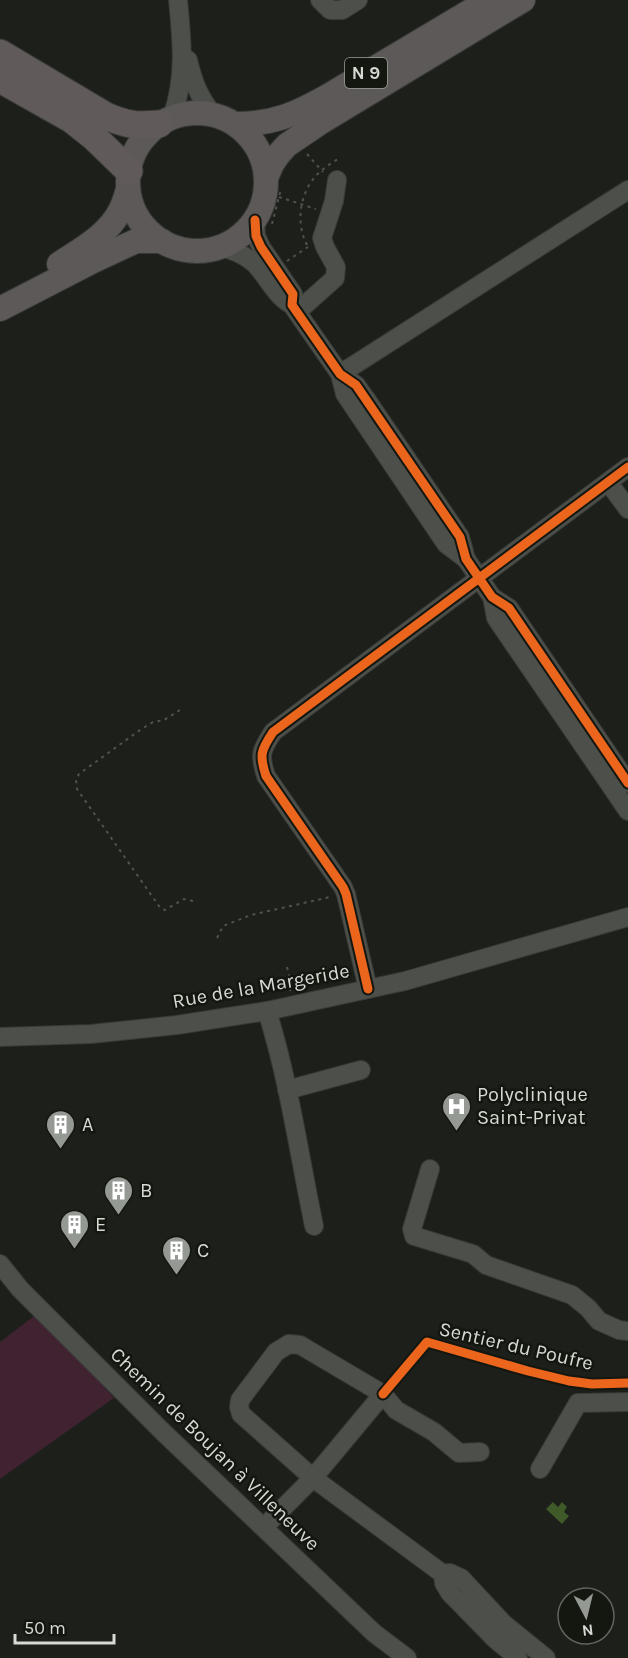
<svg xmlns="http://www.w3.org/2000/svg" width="628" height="1658" font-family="Karla,sans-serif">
<rect width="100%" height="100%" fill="#1c1f1a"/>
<path fill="#402230" d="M 34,1316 L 52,1328 L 114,1398 L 0,1479 L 0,1342 Z"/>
<path fill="#3f5929" d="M 553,1502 L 558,1507 L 562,1502 L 567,1507 L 564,1512 L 569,1516 L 562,1524 L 546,1509 Z"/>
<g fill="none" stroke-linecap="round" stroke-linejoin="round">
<defs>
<g id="minor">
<path d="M 320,0 L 330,10 L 342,10 L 358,0"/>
<path d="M 188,60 C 193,81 199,98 213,114"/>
<path d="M 172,117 C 186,78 182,41 178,0"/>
<path d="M 255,220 L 256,236 L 261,247 L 293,294 L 292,298"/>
<path d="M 220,247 C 233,250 244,254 254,263 C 268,277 275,296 292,305 L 340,374 L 345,394 L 446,544 L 466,559 L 492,597 L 509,608 L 628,783"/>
<path d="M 297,312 L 335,278 L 336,267 L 325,247 L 322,238 L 334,201 L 337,180"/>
<path d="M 340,374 L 628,190"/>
<path d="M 340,374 L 356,385 L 366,399 L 460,537 L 466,559"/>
<path d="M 608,482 L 628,509"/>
<path d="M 492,597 L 496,618 L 628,811"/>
<path d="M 368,989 L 346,894 L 343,887 L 266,776 C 259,755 261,750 273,732 L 628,467"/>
<path d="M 267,1011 C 289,1081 299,1154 314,1226"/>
<path d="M 0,1037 L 91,1034 L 177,1025 L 267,1011 L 405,981 L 628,917"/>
<path d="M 287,1090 L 361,1070"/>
<path d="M 430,1169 L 412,1229 L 414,1236 L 473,1254 L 486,1265 L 572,1295 L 588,1308 L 599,1321 L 619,1330 L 628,1331"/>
<path d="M 0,1264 L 20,1289 L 163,1432 L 374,1633 L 407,1658"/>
<path d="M 480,1452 L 459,1453 L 434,1432 L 396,1410 L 383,1394 L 300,1345 L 289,1344 L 276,1352 L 240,1400 L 239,1407 L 241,1414 L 313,1478 L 443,1574 L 444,1583 L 450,1593 L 495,1639 L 518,1658"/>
<path d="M 540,1469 L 578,1403 L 628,1402"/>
<path d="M 264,1527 L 313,1478 L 383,1394"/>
<path d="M 443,1574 L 450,1573 L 461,1578 L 504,1624 L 546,1658"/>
</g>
<g id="major">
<circle cx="197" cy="182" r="69"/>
<path d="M 236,124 C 274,124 296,114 328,96 L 489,0"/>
<path d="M 266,178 L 272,164 L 278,155 L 287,145 L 321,122 L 523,0"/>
<path d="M 59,264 C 81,249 107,236 120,211 C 124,204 126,196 128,189"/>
<path d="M 0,309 L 93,261 L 136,241 L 162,241"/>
</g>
<g id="highway">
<path d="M 0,53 L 106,116 C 127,125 136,126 159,124"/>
<path d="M 0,79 L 71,119 L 95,138 L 129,171"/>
</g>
</defs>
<use href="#minor" stroke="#383a36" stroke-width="20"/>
<use href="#major" stroke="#383a36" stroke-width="26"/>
<use href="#highway" stroke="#383a36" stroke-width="29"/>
<g stroke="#50524f" stroke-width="2" stroke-dasharray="3 4.5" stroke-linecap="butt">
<path d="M 307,154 L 323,172"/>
<path d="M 279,197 L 316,209"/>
<path d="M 272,224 L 281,189"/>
<path d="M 307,245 C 294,220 301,187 322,170 C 327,166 333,162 338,159"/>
<path d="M 287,261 L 308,247"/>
<path d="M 180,710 L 164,720 L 153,722 L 140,730 L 79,774 L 76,780 L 77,789 L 161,909 L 165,910 L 184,899 L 193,901"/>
<path d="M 217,938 L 223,926 L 251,915 L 330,897"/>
<path d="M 287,967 L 291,984 L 290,991"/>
</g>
<use href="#minor" stroke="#4c4f4a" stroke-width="18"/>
<use href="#major" stroke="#5c5958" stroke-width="24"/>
<use href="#highway" stroke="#605a5a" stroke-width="27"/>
<defs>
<g id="cycleway">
<path d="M 255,220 L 256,236 L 261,247 L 293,294 L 292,305 L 340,374 L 356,385 L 460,537 L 466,559 L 492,597 L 509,608 L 628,783"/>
<path d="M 368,989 L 346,894 L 343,887 L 266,776 C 259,755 261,750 273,732 L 628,467"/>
<path d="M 383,1394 L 427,1342 L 528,1371 L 569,1381 L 592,1384 L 628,1383"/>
</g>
</defs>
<use href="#cycleway" stroke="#13170f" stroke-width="13"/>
<use href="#cycleway" stroke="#eb651d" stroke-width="9"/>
</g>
<defs>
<symbol id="hospital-pin" viewBox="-11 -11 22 30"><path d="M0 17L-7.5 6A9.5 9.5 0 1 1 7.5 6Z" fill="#959993" stroke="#13170f"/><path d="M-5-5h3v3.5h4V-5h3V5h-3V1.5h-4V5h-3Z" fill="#fff"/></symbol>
<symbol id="building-pin" viewBox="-11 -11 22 30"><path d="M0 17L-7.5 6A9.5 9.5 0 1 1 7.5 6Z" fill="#959993" stroke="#13170f"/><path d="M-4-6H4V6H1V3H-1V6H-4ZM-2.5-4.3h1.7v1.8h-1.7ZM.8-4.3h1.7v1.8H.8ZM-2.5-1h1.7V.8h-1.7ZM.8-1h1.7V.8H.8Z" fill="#fff"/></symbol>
</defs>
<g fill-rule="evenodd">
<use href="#hospital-pin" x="440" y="1090" width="33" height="45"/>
<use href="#building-pin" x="44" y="1108" width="33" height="45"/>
<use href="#building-pin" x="102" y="1174" width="33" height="45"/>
<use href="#building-pin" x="58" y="1208" width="33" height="45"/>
<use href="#building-pin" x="160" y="1234" width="33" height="45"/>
</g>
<g text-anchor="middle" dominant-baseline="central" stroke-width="5" stroke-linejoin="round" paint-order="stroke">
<rect fill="#13170f" stroke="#9ca099" stroke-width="1.5" x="345" y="58" width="42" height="30" rx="4.5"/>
<g font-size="18" font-weight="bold" fill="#d6dad4">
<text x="366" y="73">N 9</text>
</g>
<g font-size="20" fill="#d6dad4" stroke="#13170f">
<text transform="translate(261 986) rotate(-10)">Rue de la Margeride</text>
<text transform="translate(516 1346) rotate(13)">Sentier du Poufre</text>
<text transform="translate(215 1449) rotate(44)">Chemin de Boujan à Villeneuve</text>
</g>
<g font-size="20" fill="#d6dad4" stroke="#13170f" text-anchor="start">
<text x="477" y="1094">Polyclinique<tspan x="477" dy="23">Saint-Privat</tspan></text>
<text x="82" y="1124">A</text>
<text x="140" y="1190">B</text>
<text x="95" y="1224">E</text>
<text x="197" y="1250">C</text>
</g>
</g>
<g transform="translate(586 1616) rotate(173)"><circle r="28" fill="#13170f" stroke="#61655e" stroke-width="1.5"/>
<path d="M0-4.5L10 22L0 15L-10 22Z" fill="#959993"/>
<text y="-9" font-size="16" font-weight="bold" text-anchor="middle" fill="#d6dad4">N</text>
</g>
<path d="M15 1634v9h99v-9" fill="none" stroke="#d6dad4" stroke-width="3"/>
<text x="24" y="1634" font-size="18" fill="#d6dad4" stroke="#13170f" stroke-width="4.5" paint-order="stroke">50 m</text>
</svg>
